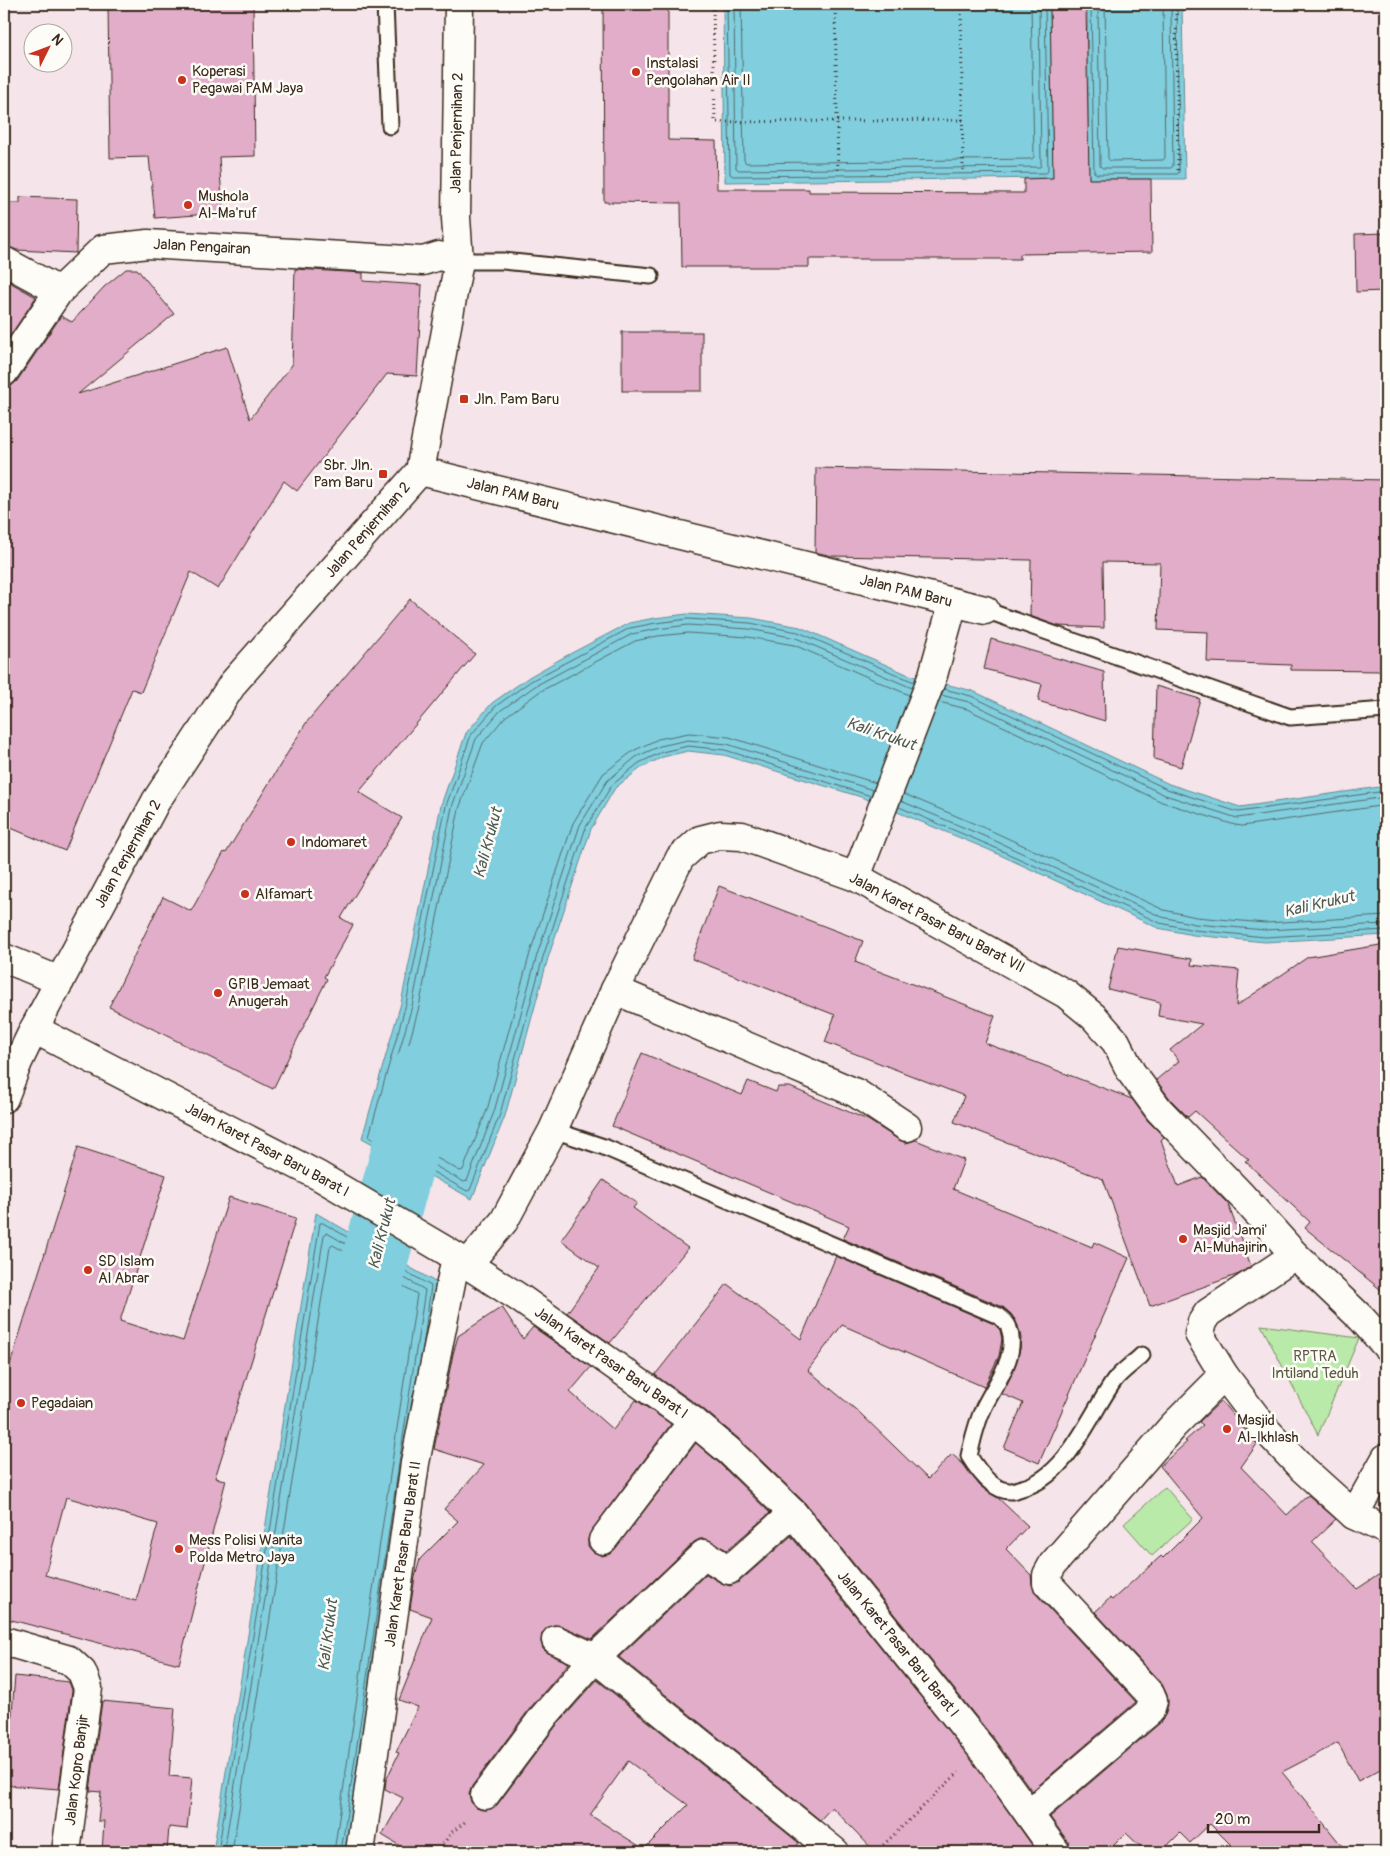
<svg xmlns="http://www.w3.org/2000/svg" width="1390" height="1856" font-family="Pangolin,sans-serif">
<rect width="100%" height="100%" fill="#f5e4e9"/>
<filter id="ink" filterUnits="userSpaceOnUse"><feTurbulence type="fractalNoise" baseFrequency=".02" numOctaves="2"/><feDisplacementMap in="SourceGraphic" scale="10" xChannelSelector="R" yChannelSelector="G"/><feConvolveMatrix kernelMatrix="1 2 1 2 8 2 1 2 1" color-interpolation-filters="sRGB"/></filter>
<g filter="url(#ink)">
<g fill="#b9eaa9" stroke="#7a8a64">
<path d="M 1261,1325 L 1359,1338 L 1318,1435 Z"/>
<path d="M 1165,1487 L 1193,1519 L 1152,1556 L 1124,1524 Z"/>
</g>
<g fill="#80cede" stroke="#648c91">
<path d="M 723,4 L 1050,4 L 1053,178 L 725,182 Z"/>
<path d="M 1087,4 L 1182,4 L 1185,179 L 1089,179 Z"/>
<path d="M 687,614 L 751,618 L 800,627 L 909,675 L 973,691 L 1169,784 L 1240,807 L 1386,786 L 1386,935 L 1265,942 L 1193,935 L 1158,928 L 987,849 L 861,797 L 724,755 L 688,751 L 663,757 L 641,768 L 615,788 L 591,829 L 548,958 L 505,1116 L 472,1199 L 362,1138 L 401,1003 L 441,805 L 466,733 L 492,703 L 529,677 L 564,657 L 629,623 L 655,618 Z"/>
<path d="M 316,1213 L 437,1283 L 352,1852 L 213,1852 Z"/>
</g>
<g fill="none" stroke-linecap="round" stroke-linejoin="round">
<g stroke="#576c6b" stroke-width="1">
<path d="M 727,4 L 730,174 L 733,176 L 1046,173 L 1048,171 L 1045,4"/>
<path d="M 734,4 L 736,168 L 739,170 L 1040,167 L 1041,165 L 1039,4"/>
<path d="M 741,4 L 744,160 L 746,163 L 1032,159 L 1034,157 L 1031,4"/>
<path d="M 1091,4 L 1094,172 L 1097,174 L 1177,174 L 1179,173 L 1177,4"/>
<path d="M 1098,4 L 1100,166 L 1103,168 L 1171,168 L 1173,166 L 1171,4"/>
<path d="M 1105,4 L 1108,158 L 1110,161 L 1163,160 L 1165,158 L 1163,4"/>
<path d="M 944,689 L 971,696 L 1167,789 L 1238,812 L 1386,791"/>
<path d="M 941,695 L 969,702 L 1165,795 L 1237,818 L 1386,797"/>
<path d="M 939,702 L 967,709 L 1162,802 L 1235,825 L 1242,826 L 1386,805"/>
<path d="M 876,783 L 729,737 L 689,733 L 658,739 L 633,751 L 603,774 L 573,823 L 530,953 L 487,1110 L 463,1170 L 460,1171 L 385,1129 L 419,1007 L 459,809 L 483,743 L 505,717 L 539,692 L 635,641 L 658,636 L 688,633 L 748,637 L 794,645 L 909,695"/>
<path d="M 873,790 L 727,744 L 688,740 L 660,746 L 636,757 L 607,781 L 580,825 L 537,955 L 494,1112 L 467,1181 L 464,1182 L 376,1133 L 412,1006 L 452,807 L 476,739 L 500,711 L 535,686 L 632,634 L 657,629 L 688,625 L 749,629 L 796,638 L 912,688"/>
<path d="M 904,794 L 994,832 L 1164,910 L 1196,917 L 1265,923 L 1386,916"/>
<path d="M 871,796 L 725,750 L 688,746 L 662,752 L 639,763 L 612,785 L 586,827 L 543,957 L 500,1114 L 470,1190 L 467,1191 L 369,1136 L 406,1004 L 446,806 L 471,735 L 496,706 L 531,681 L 630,628 L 656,623 L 688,619 L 750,623 L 798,632 L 914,682"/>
<path d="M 901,801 L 991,839 L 1162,917 L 1195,924 L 1265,930 L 1386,924"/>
<path d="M 899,807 L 989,845 L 1160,923 L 1194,930 L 1265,937 L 1386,930"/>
<path d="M 218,1852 L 320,1223 L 323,1223 L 431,1286 L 423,1348"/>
<path d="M 224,1852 L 324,1235 L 327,1233 L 425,1290 L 341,1852"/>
<path d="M 232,1852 L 330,1247 L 333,1245 L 417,1294 L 334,1852"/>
</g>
<path stroke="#80cede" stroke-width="66" d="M 364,1339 L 373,1267 L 426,1072"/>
</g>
<g fill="#e1adc8" stroke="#3b2a1e" fill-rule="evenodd">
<path d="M 108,4 L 253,4 L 255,156 L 219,157 L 223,213 L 155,218 L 149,157 L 110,158 Z"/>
<path d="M 603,4 L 668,4 L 668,140 L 716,141 L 717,189 L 809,189 L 809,192 L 1024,193 L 1024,179 L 1053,178 L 1050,4 L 1086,4 L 1089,179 L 1151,179 L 1152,252 L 1020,254 L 1020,259 L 809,259 L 809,267 L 682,267 L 681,203 L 604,202 Z"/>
<path d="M 20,197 L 77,199 L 76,253 L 17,250 L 4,245 L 4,203 L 20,203 Z"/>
<path d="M 1386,233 L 1386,291 L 1356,292 L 1355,234 Z"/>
<path d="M 126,269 L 137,269 L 174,314 L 78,394 L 227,347 L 250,419 L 292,365 L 295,269 L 363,273 L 363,281 L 422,285 L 417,376 L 387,374 L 297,491 L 284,481 L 218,589 L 191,572 L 141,692 L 132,689 L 65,851 L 4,825 L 4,387 L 11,386 L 17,381 L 61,316 L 72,322 L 104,287 Z"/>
<path d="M 4,279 L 36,297 L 4,345 Z"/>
<rect x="622" y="332" width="80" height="59"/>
<path d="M 816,468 L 1386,480 L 1386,671 L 1291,670 L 1291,665 L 1207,662 L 1208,632 L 1158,630 L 1160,563 L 1103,562 L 1104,628 L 1058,626 L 1030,616 L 1031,560 L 832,556 L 815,552 Z"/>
<path d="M 410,599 L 475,654 L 359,792 L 402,818 L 341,918 L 353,925 L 324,977 L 327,979 L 273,1089 L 109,1007 L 163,897 L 191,911 L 224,852 L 226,853 L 306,723 Z"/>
<path d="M 991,639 L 1104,672 L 1105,721 L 1038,701 L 1042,684 L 984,669 Z"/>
<path d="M 1156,686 L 1200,699 L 1181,767 L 1154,759 Z"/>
<path d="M 719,886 L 863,941 L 855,962 L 995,1016 L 985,1043 L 1132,1099 L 1148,1121 L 1164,1137 L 1161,1140 L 1178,1186 L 1202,1177 L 1228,1204 L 1251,1266 L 1239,1274 L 1150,1306 L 1103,1179 L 954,1122 L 964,1096 L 825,1042 L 835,1015 L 692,959 Z"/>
<path d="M 1386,944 L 1386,1294 L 1305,1228 L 1310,1222 L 1245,1161 L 1249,1160 L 1195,1111 L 1188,1117 L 1171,1100 L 1156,1080 L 1179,1061 L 1170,1050 L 1202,1024 L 1158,1016 L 1160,1002 L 1108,989 L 1118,946 L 1192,959 L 1191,965 L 1239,970 L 1236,1006 L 1308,957 Z"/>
<path d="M 642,1053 L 742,1095 L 748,1081 L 776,1092 L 778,1087 L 790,1087 L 868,1120 L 899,1140 L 906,1143 L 916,1140 L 964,1160 L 953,1189 L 1092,1247 L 1094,1242 L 1129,1258 L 1039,1463 L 1004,1448 L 1023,1403 L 1002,1394 L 1013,1372 L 1020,1349 L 1021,1338 L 1018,1326 L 1011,1314 L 1003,1307 L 843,1239 L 849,1226 L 612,1126 Z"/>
<path d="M 78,1147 L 166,1175 L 120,1321 L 183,1341 L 229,1197 L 296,1218 L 215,1478 L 226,1480 L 179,1664 L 4,1618 L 4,1384 ZM 66,1497 L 158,1524 L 136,1601 L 45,1575 Z"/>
<path d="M 603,1180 L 637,1203 L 633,1208 L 688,1248 L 610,1343 L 567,1313 L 599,1268 L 561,1240 Z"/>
<path d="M 836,1256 L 994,1324 L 1000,1330 L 1002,1339 L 999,1356 L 984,1387 L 842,1325 L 808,1370 L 861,1414 L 928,1479 L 952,1454 L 964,1465 L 980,1486 L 998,1498 L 1028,1526 L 1006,1549 L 1031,1575 L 1032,1584 L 1036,1594 L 1136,1702 L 1032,1791 L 994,1739 L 805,1503 L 739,1439 L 702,1408 L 655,1375 L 727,1284 L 801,1339 Z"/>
<path d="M 502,1307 L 523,1339 L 533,1327 L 591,1367 L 570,1392 L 613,1430 L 636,1400 L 671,1424 L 591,1531 L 588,1539 L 588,1546 L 593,1552 L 602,1556 L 610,1554 L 615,1549 L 696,1443 L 719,1463 L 770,1513 L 727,1550 L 706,1539 L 700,1539 L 694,1542 L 592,1639 L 562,1626 L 554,1625 L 547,1628 L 542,1634 L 541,1642 L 543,1649 L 549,1654 L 569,1663 L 531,1707 L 472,1786 L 469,1794 L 471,1802 L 476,1808 L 483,1810 L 491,1809 L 497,1805 L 556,1726 L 597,1680 L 799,1843 L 792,1852 L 410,1852 L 382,1835 L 403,1798 L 385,1789 L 386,1780 L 399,1753 L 396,1752 L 418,1707 L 399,1700 L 432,1617 L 410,1609 L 415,1577 L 420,1559 L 458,1521 L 444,1509 L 484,1465 L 434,1449 L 453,1354 L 458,1336 ZM 628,1761 L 688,1805 L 644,1849 L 590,1815 Z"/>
<path d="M 1221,1401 L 1257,1444 L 1241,1467 L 1287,1515 L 1308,1495 L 1336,1519 L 1312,1542 L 1357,1589 L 1386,1570 L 1386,1766 L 1358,1781 L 1338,1743 L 1282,1772 L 1347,1852 L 1238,1852 L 1210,1824 L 1190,1843 L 1180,1833 L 1161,1852 L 1146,1852 L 1126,1833 L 1107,1852 L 1071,1852 L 1069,1843 L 1050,1817 L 1160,1723 L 1165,1715 L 1168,1705 L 1167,1695 L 1162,1684 L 1095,1612 L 1110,1598 L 1112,1600 L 1161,1556 L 1163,1558 L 1203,1518 L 1160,1466 L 1187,1442 L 1185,1441 L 1203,1425 L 1199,1422 Z"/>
<path d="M 791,1536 L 970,1758 L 1037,1852 L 875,1852 L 832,1807 L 820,1820 L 619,1657 L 706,1574 L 721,1583 L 730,1586 L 739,1582 Z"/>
<path d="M 15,1676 L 69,1682 L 72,1690 L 59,1789 L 6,1785 Z"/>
<path d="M 102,1701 L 175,1708 L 169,1776 L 192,1778 L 187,1829 L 169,1827 L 167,1852 L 102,1852 L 104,1821 L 98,1821 L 101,1792 L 90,1791 Z"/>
</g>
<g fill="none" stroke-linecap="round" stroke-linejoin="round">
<defs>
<g id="service">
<path d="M 385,4 L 390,126"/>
<path d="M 459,261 L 503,261 L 651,276"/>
<path d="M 985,610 L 1290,717 L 1386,710"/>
<path d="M 553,1130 L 604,1147 L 999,1316 C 1002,1319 1008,1323 1009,1328 C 1019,1355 995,1384 984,1407 C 976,1423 973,1439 969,1456 C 977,1469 993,1492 1011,1491 C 1014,1491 1018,1489 1022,1488 C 1067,1477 1089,1416 1114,1381 C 1121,1371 1133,1364 1142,1355"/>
</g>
<g id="minor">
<path d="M 4,261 L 59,291"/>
<path d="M 4,372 L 59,291 L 103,249 L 148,244 L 423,261 L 439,256 L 459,261"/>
<path d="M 420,471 L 985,610"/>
<path d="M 856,877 L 933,675 L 953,603"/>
<path d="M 615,990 L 856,1093 L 907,1127"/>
<path d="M 34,1029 L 319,1176 L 448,1252 L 521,1299 L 693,1421 L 729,1451 L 793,1513 L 982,1749 L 1056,1852"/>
<path d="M 1295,1255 L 1208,1313 L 1202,1322 L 1199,1334 L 1224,1375 L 1265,1429 L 1303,1469 L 1354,1515 L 1386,1530"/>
<path d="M 468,1264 L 504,1221 L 553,1130 L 615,990 L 680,858 L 700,840 L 720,835 L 742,836 L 856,877 L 1066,994 L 1094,1017 L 1116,1042 L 1131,1072 L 1159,1110 L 1242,1196 L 1295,1255 L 1362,1319 L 1386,1346"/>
<path d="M 1354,1515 L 1386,1458"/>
<path d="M 603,1540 L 693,1421"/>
<path d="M 556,1640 L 595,1658 L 835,1852"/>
<path d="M 4,1641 L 69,1660 L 82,1672 L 88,1688 L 66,1852"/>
<path d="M 485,1795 L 544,1716 L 595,1658 L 704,1554 L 729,1570 L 793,1513"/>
<path d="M 1029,1814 L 1150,1711 L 1153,1701 L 1150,1694 L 1047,1583 L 1047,1575 L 1053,1564 L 1173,1426 L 1224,1375"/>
<path d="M 360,1852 L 415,1463 L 456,1257"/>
</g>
<g id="tertiary">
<path d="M 4,958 L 60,981"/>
<path d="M 4,1098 L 18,1062 L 34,1029 L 156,801 L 234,682 L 420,471 L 459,261 L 456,218 L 459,4"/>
</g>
</defs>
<use href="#service" stroke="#3b2a1e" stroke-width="19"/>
<use href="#minor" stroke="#3b2a1e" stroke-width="31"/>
<use href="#tertiary" stroke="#3b2a1e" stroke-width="31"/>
<g stroke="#3b2a1e" stroke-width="3" stroke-dasharray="1 4" stroke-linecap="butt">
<path d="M 713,4 L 715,122 L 963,120"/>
<path d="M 835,4 L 838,174"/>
<path d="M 961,4 L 963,170"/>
<path d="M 1176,4 L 1178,172"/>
<path d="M 437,1852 L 452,1832 L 465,1822"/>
<path d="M 876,1852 L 959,1772"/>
</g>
<use href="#service" stroke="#fdfcf7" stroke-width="15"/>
<use href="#minor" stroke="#fdfcf7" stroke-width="28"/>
<use href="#tertiary" stroke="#fdfcf7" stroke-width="28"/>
</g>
</g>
<g fill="#c8321e" stroke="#fdfcf7" stroke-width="2">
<circle cx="636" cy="72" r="5"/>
<circle cx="182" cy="80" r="5"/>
<circle cx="188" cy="205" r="5"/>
<rect x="459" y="394" width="10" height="10" rx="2.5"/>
<rect x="378" y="469" width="10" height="10" rx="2.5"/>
<circle cx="291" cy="842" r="5"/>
<circle cx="245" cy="894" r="5"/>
<circle cx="218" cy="993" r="5"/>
<circle cx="1183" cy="1239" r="5"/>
<circle cx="88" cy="1270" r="5"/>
<circle cx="21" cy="1403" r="5"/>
<circle cx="1227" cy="1429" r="5"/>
<circle cx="179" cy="1549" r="5"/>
</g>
<g text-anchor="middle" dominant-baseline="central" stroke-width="5" stroke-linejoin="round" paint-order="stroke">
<g font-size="15" fill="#3b2a1e" stroke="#fdfcf7" text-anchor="start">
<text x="646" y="63">Instalasi<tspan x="646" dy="17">Pengolahan Air II</tspan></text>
<text x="192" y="71">Koperasi<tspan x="192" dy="17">Pegawai PAM Jaya</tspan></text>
<text x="198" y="196">Mushola<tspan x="198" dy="17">Al-Ma'ruf</tspan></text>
<text x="474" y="399">Jln. Pam Baru</text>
<text x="373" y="465" text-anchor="end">Sbr. Jln.<tspan x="373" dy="17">Pam Baru</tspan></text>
<text x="301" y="842">Indomaret</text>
<text x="255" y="894">Alfamart</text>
<text x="228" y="984">GPIB Jemaat<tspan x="228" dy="17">Anugerah</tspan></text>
<text x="1193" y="1230">Masjid Jami'<tspan x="1193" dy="17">Al-Muhajirin</tspan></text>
<text x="98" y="1261">SD Islam<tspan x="98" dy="17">Al Abrar</tspan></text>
<text x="31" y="1403">Pegadaian</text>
<text x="1237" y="1420">Masjid<tspan x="1237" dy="17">Al-Ikhlash</tspan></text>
<text x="189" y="1540">Mess Polisi Wanita<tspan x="189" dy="17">Polda Metro Jaya</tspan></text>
</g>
<g font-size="15" fill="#3b2a1e" stroke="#fdfcf7">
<text transform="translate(457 133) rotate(-89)">Jalan Penjernihan 2</text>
<text transform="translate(202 247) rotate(3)">Jalan Pengairan</text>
<text transform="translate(513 494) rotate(14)">Jalan PAM Baru</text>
<text transform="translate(368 530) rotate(-49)">Jalan Penjernihan 2</text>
<text transform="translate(906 591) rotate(14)">Jalan PAM Baru</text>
<text transform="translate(128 854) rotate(-61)">Jalan Penjernihan 2</text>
<text transform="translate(937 923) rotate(28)">Jalan Karet Pasar Baru Barat VII</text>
<text transform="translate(267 1150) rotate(28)">Jalan Karet Pasar Baru Barat I</text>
<text transform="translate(611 1363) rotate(35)">Jalan Karet Pasar Baru Barat I</text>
<text transform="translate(403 1554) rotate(-82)">Jalan Karet Pasar Baru Barat II</text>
<text transform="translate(898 1644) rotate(51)">Jalan Karet Pasar Baru Barat I</text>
<text transform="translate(77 1770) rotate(-83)">Jalan Kopro Banjir</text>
</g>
<g font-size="15" fill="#5a5a41" stroke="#fdfcf7">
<text x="1315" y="1356">RPTRA<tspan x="1315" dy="17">Intiland Teduh</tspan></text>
</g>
<g font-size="16" font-style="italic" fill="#505b58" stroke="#fdfcf7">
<text transform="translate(881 734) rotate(19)">Kali Krukut</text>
<text transform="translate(488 843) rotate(-75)">Kali Krukut</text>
<text transform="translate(1319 904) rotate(-13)">Kali Krukut</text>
<text transform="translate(382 1234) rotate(-76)">Kali Krukut</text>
<text transform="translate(328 1635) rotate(-83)">Kali Krukut</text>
</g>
</g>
<rect width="1390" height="1856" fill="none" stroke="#fdfcf7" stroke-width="20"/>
<rect x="10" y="10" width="1370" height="1836" fill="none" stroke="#3b2a1e" stroke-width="2" filter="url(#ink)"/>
<g transform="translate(48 48) rotate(48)"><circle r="24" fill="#fdfcf7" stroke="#afa8a0"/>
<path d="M0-4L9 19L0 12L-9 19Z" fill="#c8321e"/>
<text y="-8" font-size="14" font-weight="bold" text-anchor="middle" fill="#3b2a1e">N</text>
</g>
<path d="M1208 1824v8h111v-8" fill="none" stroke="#3b2a1e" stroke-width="2.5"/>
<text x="1215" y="1824" font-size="15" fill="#3b2a1e" stroke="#fdfcf7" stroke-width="4" paint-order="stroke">20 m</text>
</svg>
